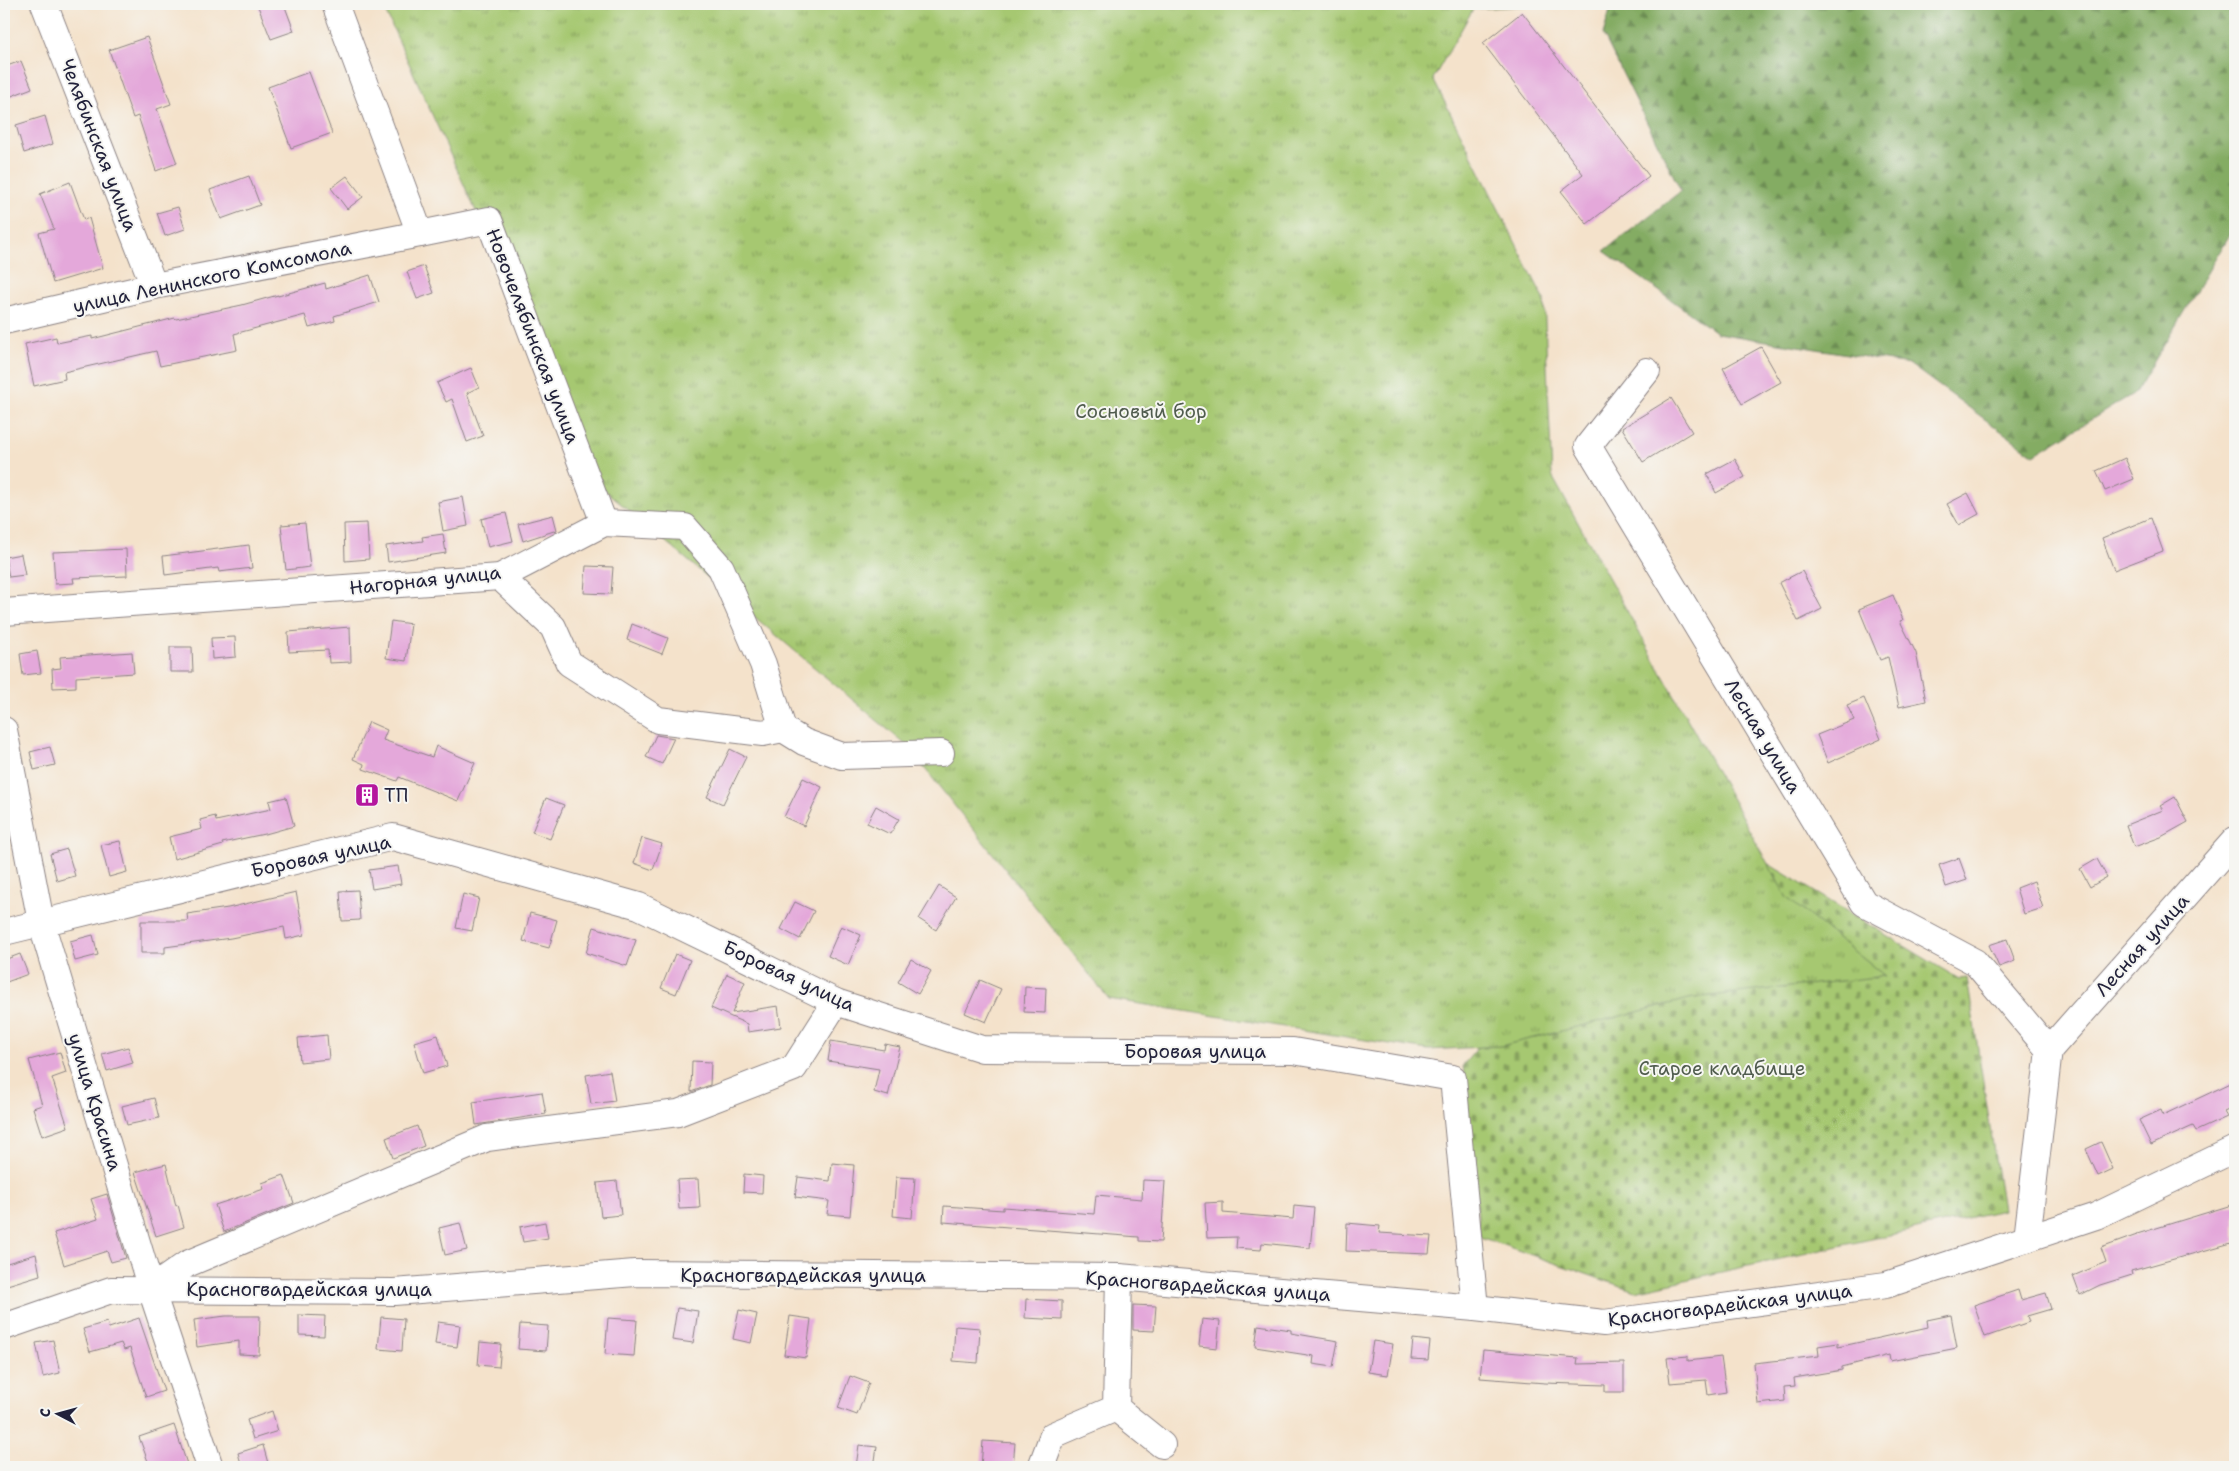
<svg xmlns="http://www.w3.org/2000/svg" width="2239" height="1471" font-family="'Shantell Sans',sans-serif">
<defs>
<pattern id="forest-firs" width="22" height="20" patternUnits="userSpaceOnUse" patternTransform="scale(1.25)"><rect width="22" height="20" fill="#84ac63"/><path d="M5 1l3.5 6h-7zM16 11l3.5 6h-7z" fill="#6c8c53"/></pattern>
<pattern id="cemetery-stones" width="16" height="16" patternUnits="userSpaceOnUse" patternTransform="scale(1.25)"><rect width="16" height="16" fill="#a6c871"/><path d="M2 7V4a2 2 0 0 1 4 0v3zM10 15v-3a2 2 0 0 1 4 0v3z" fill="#87a25e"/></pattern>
<pattern id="park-tufts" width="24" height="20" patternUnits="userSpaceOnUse" patternTransform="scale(1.25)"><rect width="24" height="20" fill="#a6c871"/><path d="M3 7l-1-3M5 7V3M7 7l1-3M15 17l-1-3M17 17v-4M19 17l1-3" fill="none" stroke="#87a25e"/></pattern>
</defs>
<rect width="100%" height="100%" fill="#f6f6f2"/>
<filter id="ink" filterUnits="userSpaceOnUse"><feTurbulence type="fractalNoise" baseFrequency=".02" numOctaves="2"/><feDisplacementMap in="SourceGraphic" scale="10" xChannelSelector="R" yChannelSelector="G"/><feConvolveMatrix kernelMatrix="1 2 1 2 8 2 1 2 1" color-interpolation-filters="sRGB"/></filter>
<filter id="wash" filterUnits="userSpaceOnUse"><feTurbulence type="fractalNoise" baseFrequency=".0096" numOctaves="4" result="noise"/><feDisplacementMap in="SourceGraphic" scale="20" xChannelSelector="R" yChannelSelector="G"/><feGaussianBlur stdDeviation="1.12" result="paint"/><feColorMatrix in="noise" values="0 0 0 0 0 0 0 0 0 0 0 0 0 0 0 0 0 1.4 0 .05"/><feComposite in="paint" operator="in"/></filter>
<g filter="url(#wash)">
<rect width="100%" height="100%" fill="#f4e2cb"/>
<path fill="url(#forest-firs)" stroke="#53674f" d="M 1612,4 L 2235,4 L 2235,226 L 2136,392 L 2034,455 L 1909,364 L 1717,333 L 1604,251 L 1681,191 L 1603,34 Z"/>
<path fill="url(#cemetery-stones)" stroke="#647556" d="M 1679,810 L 1959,979 L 1967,978 L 2003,1210 L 1635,1291 L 1480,1237 L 1463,1065 Z"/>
<path fill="url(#park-tufts)" stroke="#647556" d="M 382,4 L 1556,4 L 1473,9 L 1433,79 L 1544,299 L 1552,476 L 1787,898 L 1885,976 L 1693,998 L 1501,1046 L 1428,1050 L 1109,999 L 906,745 L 601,487 Z"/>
<g id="blocks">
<g fill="#e4a8da">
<path d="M 257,4 L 284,4 L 294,31 L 271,39 Z"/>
<path d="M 1522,12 L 1649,176 L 1587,224 L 1561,191 L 1583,174 L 1483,43 Z"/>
<path d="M 147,37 L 171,104 L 157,109 L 177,163 L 156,171 L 138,116 L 133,118 L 109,50 Z"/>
<path d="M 21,61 L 32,88 L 4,99 L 4,67 Z"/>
<path d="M 309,72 L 332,133 L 291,148 L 268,87 Z"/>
<path d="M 45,116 L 53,144 L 24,153 L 16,125 Z"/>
<path d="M 249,176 L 260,205 L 221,219 L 210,190 Z"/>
<path d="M 347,176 L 363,197 L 347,209 L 331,188 Z"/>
<path d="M 70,182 L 84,220 L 89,218 L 103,268 L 53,283 L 39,233 L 54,229 L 40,194 Z"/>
<path d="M 178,207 L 185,229 L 165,236 L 157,213 Z"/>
<path d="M 424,266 L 434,293 L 417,299 L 407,272 Z"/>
<path d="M 370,275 L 379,302 L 334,316 L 335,321 L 309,328 L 305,315 L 234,334 L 237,350 L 160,366 L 156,351 L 64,372 L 65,379 L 34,386 L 25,344 L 56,337 L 57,343 L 92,336 L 92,339 L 175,318 L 176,319 L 242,305 L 278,295 L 278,296 L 325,283 L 326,289 Z"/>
<path d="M 1761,347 L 1781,382 L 1742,404 L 1723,368 Z"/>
<path d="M 471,368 L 479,387 L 467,393 L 483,436 L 467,442 L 452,399 L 446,402 L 437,383 Z"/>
<path d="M 1671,398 L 1692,432 L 1643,462 L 1622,428 Z"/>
<path d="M 2125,458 L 2134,479 L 2105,491 L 2096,471 Z"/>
<path d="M 1735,459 L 1745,477 L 1716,493 L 1707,474 Z"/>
<path d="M 1968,493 L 1979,514 L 1959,525 L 1947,504 Z"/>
<path d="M 463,497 L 468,526 L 443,531 L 438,502 Z"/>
<path d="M 506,513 L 513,541 L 488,547 L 481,519 Z"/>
<path d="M 553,515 L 557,530 L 523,541 L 518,524 Z"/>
<path d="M 2151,518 L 2163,551 L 2114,570 L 2102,538 Z"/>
<path d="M 305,523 L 310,567 L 286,570 L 281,525 Z"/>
<path d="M 367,523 L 369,559 L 345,561 L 344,524 Z"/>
<path d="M 443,534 L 446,553 L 388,562 L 386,546 L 423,541 L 422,537 Z"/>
<path d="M 249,545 L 252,568 L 219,572 L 218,568 L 165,575 L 163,556 Z"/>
<path d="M 126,549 L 127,576 L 73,578 L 74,583 L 55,584 L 53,552 Z"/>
<path d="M 21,554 L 25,575 L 9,577 L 5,557 Z"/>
<path d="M 586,566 L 613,567 L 611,594 L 584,593 Z"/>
<path d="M 1802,571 L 1822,609 L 1798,621 L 1779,583 Z"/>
<path d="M 1893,595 L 1903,620 L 1900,621 L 1916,653 L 1926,701 L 1899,707 L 1888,657 L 1880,660 L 1859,609 Z"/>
<path d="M 391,621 L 411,624 L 406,661 L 386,658 Z"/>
<path d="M 632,624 L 668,638 L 662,654 L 627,640 Z"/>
<path d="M 350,627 L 351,662 L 329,663 L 328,650 L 289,652 L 288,632 Z"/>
<path d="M 235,637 L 236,657 L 212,659 L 211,638 Z"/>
<path d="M 170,647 L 192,647 L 193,672 L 170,672 Z"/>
<path d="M 37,651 L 41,673 L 23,675 L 20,654 Z"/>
<path d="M 132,652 L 134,673 L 76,677 L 76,687 L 53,688 L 52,669 L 61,668 L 60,657 Z"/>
<path d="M 1864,698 L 1881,739 L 1828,763 L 1817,735 L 1854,720 L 1847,705 Z"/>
<path d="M 369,722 L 387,730 L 383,740 L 432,757 L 436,746 L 475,763 L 458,801 L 399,777 L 397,781 L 363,769 L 364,764 L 353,759 Z"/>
<path d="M 656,735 L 674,738 L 662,764 L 646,757 Z"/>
<path d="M 50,747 L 55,765 L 34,770 L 30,752 Z"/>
<path d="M 730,749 L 746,757 L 723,804 L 707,797 Z"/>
<path d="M 803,778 L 822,787 L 804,826 L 784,817 Z"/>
<path d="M 286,797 L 294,826 L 269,833 L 222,843 L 223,845 L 174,859 L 169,837 L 202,829 L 200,820 L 215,816 L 216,821 L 271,809 L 269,801 Z"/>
<path d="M 2175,797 L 2188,822 L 2161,837 L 2134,847 L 2126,825 L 2163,810 L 2160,806 Z"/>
<path d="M 546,798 L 564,805 L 550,839 L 532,832 Z"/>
<path d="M 876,806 L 899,819 L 890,834 L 867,823 Z"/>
<path d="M 642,838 L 662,844 L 653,870 L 634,863 Z"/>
<path d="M 120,841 L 127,872 L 109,877 L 101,845 Z"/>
<path d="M 67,849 L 75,876 L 57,881 L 50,854 Z"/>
<path d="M 1959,858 L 1967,880 L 1946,887 L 1939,865 Z"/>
<path d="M 2097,859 L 2107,877 L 2090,887 L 2080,869 Z"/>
<path d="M 398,866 L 401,884 L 372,889 L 369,870 Z"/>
<path d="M 2034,881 L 2043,908 L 2024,914 L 2016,888 Z"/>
<path d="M 939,886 L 956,897 L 936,930 L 919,919 Z"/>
<path d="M 358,890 L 360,920 L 342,921 L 340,891 Z"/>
<path d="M 296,892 L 304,935 L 286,939 L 284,927 L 231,938 L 165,947 L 165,953 L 141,953 L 141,921 L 188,921 L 187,914 L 228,908 Z"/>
<path d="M 463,894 L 479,898 L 472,931 L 456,928 Z"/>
<path d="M 795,902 L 814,911 L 800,939 L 781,929 Z"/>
<path d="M 530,913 L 557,920 L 549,948 L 523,941 Z"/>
<path d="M 841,926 L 861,935 L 848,965 L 828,956 Z"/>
<path d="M 594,927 L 636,940 L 627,966 L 586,953 Z"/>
<path d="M 93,935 L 98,955 L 75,961 L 70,941 Z"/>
<path d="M 2007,939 L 2015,961 L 1999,967 L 1989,945 Z"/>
<path d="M 20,954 L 28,974 L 4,983 L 4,960 Z"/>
<path d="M 675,954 L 690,960 L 676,994 L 661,988 Z"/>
<path d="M 911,959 L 931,971 L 918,994 L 898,982 Z"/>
<path d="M 727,974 L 745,982 L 732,1013 L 778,1006 L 781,1027 L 748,1032 L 747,1024 L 711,1008 Z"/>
<path d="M 980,980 L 1001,989 L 986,1022 L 965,1013 Z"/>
<path d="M 1025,987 L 1046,988 L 1045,1013 L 1024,1012 Z"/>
<path d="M 327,1035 L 329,1059 L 300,1062 L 298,1038 Z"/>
<path d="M 438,1035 L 447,1066 L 423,1073 L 414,1042 Z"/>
<path d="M 831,1041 L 884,1050 L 885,1044 L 900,1047 L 888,1096 L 874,1092 L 879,1069 L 828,1061 Z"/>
<path d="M 128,1047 L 133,1063 L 107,1071 L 102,1054 Z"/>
<path d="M 60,1052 L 66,1073 L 52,1078 L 68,1127 L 42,1136 L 33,1108 L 42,1105 L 29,1060 Z"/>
<path d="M 692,1061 L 711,1062 L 710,1085 L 691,1092 Z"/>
<path d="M 610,1071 L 615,1101 L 591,1104 L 586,1075 Z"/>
<path d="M 2235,1081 L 2235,1107 L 2224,1112 L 2227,1117 L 2196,1131 L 2193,1126 L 2151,1145 L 2139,1120 L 2161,1110 L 2163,1115 Z"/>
<path d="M 542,1092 L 546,1114 L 476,1125 L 473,1102 Z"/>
<path d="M 154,1098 L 159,1118 L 127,1125 L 122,1106 Z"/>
<path d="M 417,1126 L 424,1146 L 393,1158 L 386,1138 Z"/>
<path d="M 2101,1142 L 2113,1169 L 2098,1176 L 2086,1149 Z"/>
<path d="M 832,1163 L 854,1165 L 850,1216 L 827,1214 L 829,1201 L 795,1197 L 798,1177 L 830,1181 Z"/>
<path d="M 166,1164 L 176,1206 L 178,1205 L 184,1227 L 156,1236 L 135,1172 Z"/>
<path d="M 744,1174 L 763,1176 L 762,1193 L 743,1192 Z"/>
<path d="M 284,1175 L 294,1203 L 224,1232 L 215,1205 L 264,1189 L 262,1183 Z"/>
<path d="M 896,1177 L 915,1178 L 912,1218 L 893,1216 Z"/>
<path d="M 698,1179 L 700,1208 L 679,1209 L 677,1180 Z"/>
<path d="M 1143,1180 L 1165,1181 L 1161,1242 L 1139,1241 L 1139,1237 L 943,1222 L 944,1206 L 1003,1210 L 1003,1207 L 1094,1214 L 1096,1195 L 1142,1199 Z"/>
<path d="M 617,1181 L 621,1215 L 601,1217 L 597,1183 Z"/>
<path d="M 107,1194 L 126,1258 L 111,1262 L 107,1251 L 64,1265 L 54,1233 L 98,1219 L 91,1199 Z"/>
<path d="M 1223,1202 L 1223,1213 L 1293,1219 L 1294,1206 L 1314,1208 L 1310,1248 L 1262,1243 L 1261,1250 L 1236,1248 L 1237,1237 L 1207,1238 L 1205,1203 Z"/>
<path d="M 2235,1204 L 2235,1242 L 2131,1271 L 2132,1275 L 2100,1285 L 2080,1295 L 2073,1276 L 2106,1262 L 2101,1248 L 2137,1235 L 2137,1234 Z"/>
<path d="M 545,1222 L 548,1238 L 523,1242 L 520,1227 Z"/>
<path d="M 460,1223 L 467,1250 L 445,1255 L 439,1228 Z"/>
<path d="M 1347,1223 L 1380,1226 L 1379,1233 L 1431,1236 L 1429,1254 L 1346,1251 Z"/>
<path d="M 36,1254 L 40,1275 L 4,1286 L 4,1264 Z"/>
<path d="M 2018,1290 L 2021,1300 L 2046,1293 L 2051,1309 L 2027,1316 L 2029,1322 L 1985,1337 L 1974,1305 Z"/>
<path d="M 1026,1299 L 1062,1301 L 1062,1320 L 1025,1318 Z"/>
<path d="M 1133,1305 L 1156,1306 L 1154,1331 L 1133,1330 Z"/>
<path d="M 677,1308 L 698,1311 L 693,1343 L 672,1340 Z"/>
<path d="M 739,1310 L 757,1314 L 751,1343 L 733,1339 Z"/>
<path d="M 299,1315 L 325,1316 L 324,1336 L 299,1335 Z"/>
<path d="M 1951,1315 L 1957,1348 L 1890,1361 L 1889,1355 L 1842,1367 L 1842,1370 L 1794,1378 L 1795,1386 L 1784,1387 L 1785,1401 L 1758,1404 L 1754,1363 L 1819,1356 L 1818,1346 L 1838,1343 L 1838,1347 L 1928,1327 L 1927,1320 Z"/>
<path d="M 226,1316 L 260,1316 L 259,1355 L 239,1354 L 239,1341 L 197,1347 L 194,1320 Z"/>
<path d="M 790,1316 L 811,1319 L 806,1358 L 784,1355 Z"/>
<path d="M 381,1317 L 404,1319 L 402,1351 L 378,1349 Z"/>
<path d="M 139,1318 L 164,1391 L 146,1397 L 130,1348 L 124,1350 L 121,1343 L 90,1352 L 83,1329 L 107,1322 L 109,1328 Z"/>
<path d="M 608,1318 L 637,1320 L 634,1356 L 605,1354 Z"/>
<path d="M 1202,1319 L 1220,1321 L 1217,1348 L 1199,1346 Z"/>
<path d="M 438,1322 L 460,1325 L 457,1347 L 435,1344 Z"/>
<path d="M 520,1324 L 548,1326 L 546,1351 L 518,1349 Z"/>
<path d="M 1258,1325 L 1291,1330 L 1291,1333 L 1338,1341 L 1333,1367 L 1313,1364 L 1314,1356 L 1255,1347 Z"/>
<path d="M 955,1326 L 980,1328 L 978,1363 L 953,1361 Z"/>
<path d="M 1413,1339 L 1430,1341 L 1428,1360 L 1411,1359 Z"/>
<path d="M 53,1340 L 60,1373 L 43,1377 L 36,1343 Z"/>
<path d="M 1373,1341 L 1393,1344 L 1388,1375 L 1368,1372 Z"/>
<path d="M 480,1342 L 501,1344 L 499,1367 L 478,1365 Z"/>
<path d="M 1483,1350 L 1578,1358 L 1577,1364 L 1624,1363 L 1624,1392 L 1605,1392 L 1605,1385 L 1545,1383 L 1480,1378 Z"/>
<path d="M 1688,1356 L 1688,1361 L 1721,1357 L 1726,1392 L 1708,1395 L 1706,1380 L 1670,1383 L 1667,1358 Z"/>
<path d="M 850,1376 L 869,1383 L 857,1415 L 838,1408 Z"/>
<path d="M 272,1411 L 278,1431 L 253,1439 L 247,1420 Z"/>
<path d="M 174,1425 L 188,1467 L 150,1467 L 139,1437 Z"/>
<path d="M 983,1441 L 1015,1443 L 1013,1467 L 981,1467 Z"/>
<path d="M 263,1445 L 269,1467 L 242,1467 L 238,1453 Z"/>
<path d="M 859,1445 L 877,1447 L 874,1467 L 856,1467 Z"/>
</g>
</g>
</g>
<g filter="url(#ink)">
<use href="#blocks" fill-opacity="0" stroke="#8b8283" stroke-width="1"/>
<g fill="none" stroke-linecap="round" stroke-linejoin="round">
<defs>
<g id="minor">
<path d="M 44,4 L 154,286"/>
<path d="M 335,4 L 420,234 L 489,220 L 604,523"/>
<path d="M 4,321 L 154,286 L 420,234"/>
<path d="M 1647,371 L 1588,446 L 1864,903 L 1975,962 L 2049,1050"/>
<path d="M 500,577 L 553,627 L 569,663 L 658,720 L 763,733 L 783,729"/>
<path d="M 4,612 L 500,577 L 604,523 L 685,527 L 721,568 L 763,664 L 783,729 L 804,742 L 842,756 L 941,753"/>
<path d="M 4,730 L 41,922 L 151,1289 L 210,1467"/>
<path d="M 4,932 L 393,837 L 639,906 L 836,1002 L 982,1049 L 1293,1051 L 1453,1078 L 1475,1308"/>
<path d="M 2027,1239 L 2049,1050 L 2235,840"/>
<path d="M 151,1289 L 187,1264 L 487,1138 L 678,1113 L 794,1068 L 836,1002"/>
<path d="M 4,1327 L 111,1290 L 394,1292 L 635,1273 L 1119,1277 L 1475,1308 L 1604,1323 L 1886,1285 L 2096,1216 L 2235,1149"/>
<path d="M 1116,1408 L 1162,1445"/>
<path d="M 1041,1467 L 1053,1435 L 1116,1408 L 1119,1277"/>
</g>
</defs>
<use href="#minor" stroke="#8b8283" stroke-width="28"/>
<use href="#minor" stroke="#fff" stroke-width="26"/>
</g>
</g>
<defs>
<symbol id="building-square" viewBox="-11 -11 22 22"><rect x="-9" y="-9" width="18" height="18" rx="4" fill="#b5179e" stroke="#f6f6f2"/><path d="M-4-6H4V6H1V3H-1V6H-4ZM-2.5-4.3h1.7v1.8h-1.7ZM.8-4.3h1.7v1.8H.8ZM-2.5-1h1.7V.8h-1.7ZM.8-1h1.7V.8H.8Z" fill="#fff"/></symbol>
</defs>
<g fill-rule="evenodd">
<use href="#building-square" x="353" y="781" width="28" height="28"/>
</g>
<g text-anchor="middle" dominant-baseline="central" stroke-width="4" stroke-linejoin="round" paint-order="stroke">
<g font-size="19" fill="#22223b" stroke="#f6f6f2">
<text transform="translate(99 145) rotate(69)">Челябинская улица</text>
<text transform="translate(212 277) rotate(-12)">улица Ленинского Комсомола</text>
<text transform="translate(533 336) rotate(69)">Новочелябинская улица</text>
<text transform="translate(425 580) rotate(-6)">Нагорная улица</text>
<text transform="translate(1763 736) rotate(59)">Лесная улица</text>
<text transform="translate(321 856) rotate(-12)">Боровая улица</text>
<text transform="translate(2142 945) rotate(-48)">Лесная улица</text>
<text transform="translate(789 976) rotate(25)">Боровая улица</text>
<text x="1195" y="1051">Боровая улица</text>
<text transform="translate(95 1102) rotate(73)">улица Красина</text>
<text x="803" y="1275">Красногвардейская улица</text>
<text transform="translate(1208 1286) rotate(4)">Красногвардейская улица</text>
<text x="309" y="1289">Красногвардейская улица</text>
<text transform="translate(1730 1305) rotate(-7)">Красногвардейская улица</text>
</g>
<g font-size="19" fill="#505c4e" stroke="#f6f6f2">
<text x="1141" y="411">Сосновый бор</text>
<text x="1722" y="1068">Старое кладбище</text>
</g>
<g font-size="19" fill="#22223b" stroke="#f6f6f2" text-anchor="start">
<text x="384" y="795">ТП</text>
</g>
</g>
<rect width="2239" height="1471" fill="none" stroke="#f6f6f2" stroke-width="20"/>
<g transform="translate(58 1414) rotate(276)" stroke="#f6f6f2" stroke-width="4" paint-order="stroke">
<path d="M0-4L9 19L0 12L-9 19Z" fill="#22223b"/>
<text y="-8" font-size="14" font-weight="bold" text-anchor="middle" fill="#22223b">С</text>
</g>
</svg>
